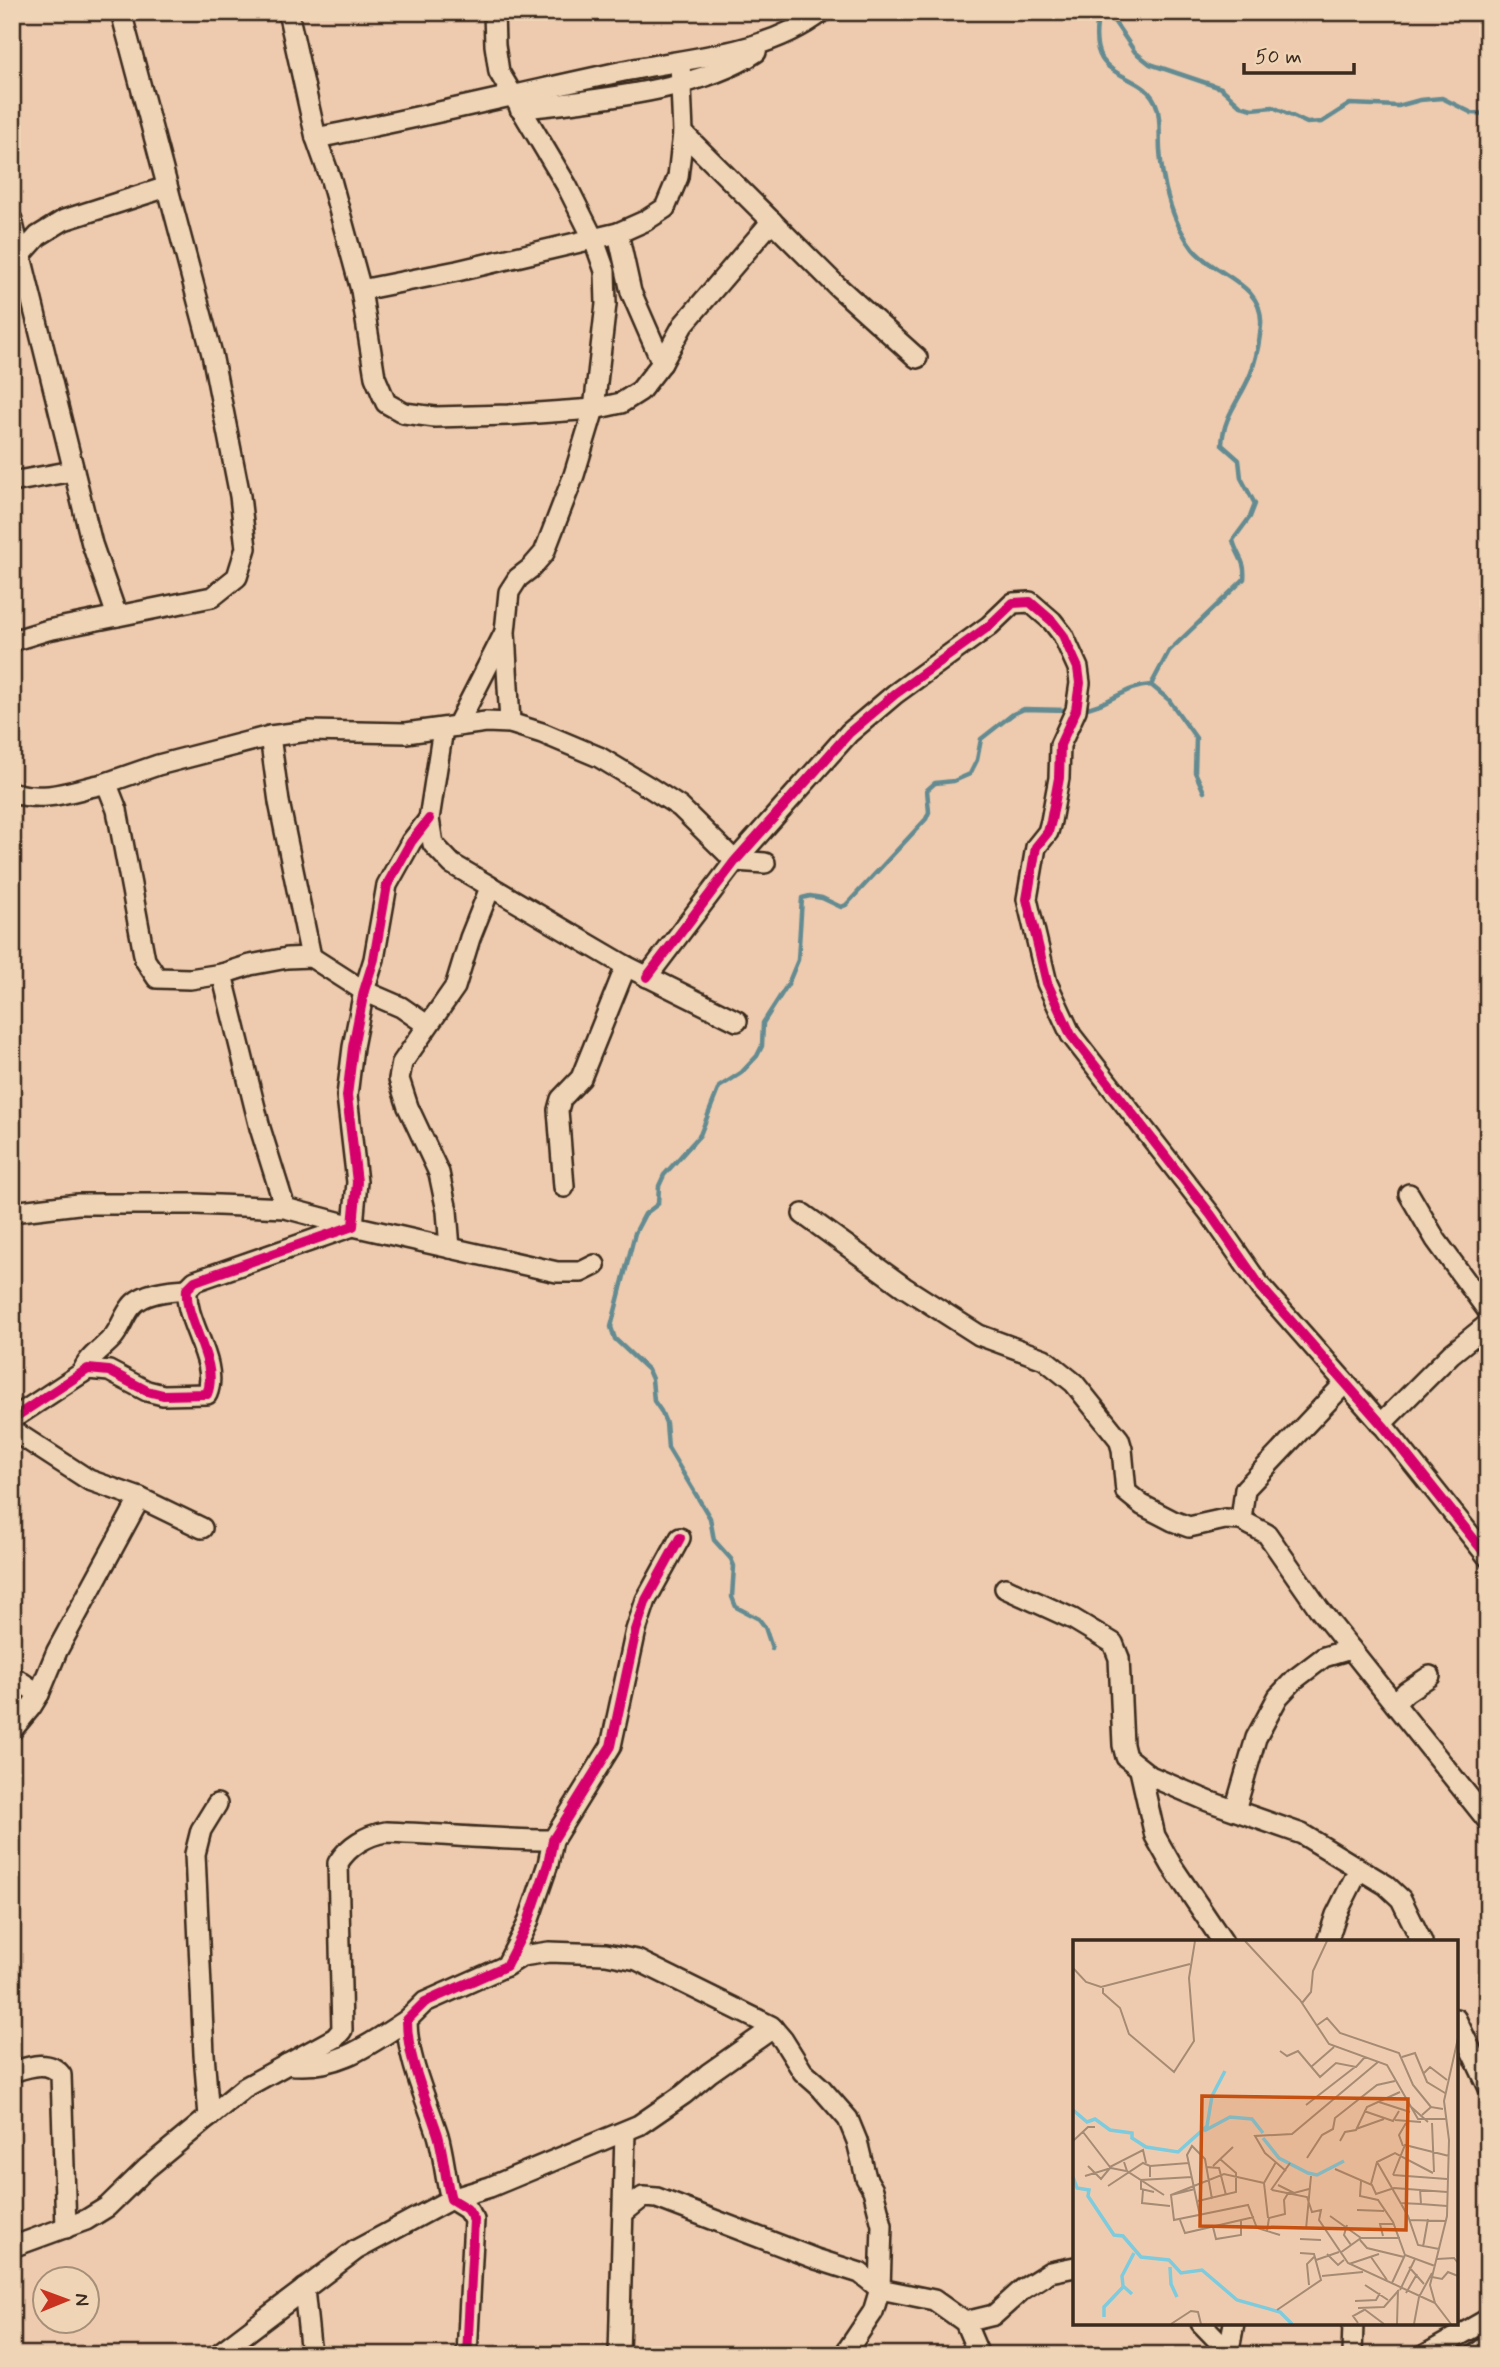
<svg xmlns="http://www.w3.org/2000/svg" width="1500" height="2367" font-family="Mynerve,sans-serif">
<rect width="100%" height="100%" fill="#eecbae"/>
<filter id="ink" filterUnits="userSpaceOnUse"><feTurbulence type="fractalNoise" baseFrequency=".0143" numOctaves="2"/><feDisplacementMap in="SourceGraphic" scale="14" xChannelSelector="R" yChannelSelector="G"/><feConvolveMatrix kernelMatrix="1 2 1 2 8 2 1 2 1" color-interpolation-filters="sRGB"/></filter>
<g filter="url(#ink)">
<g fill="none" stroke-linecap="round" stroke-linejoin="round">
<g stroke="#638b91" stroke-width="4.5">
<path d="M 1098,12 L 1114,21 L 1135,52 L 1150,64 L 1221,88 L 1241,106 L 1252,109 L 1273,107 L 1307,123 L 1322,122 L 1350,104 L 1398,106 L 1420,100 L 1442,98 L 1472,113 L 1488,114"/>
<path d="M 1099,13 C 1082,88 1145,66 1157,107 C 1161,119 1159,136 1160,150 C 1162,184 1172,222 1193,249 C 1214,275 1264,283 1261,325 C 1260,338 1257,354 1253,367 C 1245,395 1223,413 1222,445 L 1239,460 L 1241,478 L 1255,504 L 1250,517 L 1233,540 C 1237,557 1246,560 1244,579 L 1169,651 L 1151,685"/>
<path d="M 1081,709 C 1108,706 1124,686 1151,685 L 1169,700 L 1196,738 L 1195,772 L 1204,792"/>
<path d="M 772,1648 L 765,1627 L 759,1619 L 736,1607 L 732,1597 L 734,1566 L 731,1559 L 714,1540 L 710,1518 L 668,1448 L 666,1423 L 661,1411 L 654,1401 L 652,1379 L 648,1370 L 615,1339 L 611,1327 L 635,1233 L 645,1214 L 658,1204 L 659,1186 L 664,1175 L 700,1135 L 719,1087 L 741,1073 L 757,1056 L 762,1046 L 763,1023 L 788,984 L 798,960 L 802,898 L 810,896 L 822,898 L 841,907 L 846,905 L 926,819 L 929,812 L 927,790 L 935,783 L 954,781 L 970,774 L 977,760 L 981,739 L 1013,714 L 1024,709 L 1068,710"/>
</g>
<defs>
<g id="minor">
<path d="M 288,12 L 316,138 L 331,180 L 361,290 L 375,377 L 386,403 L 404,413 L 435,417 L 509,415 L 594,409 L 621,403 L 640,391 L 662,363 L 683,325 L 772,221"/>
<path d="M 494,12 L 495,45 L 499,72 L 567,186 L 594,240 L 605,271 L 606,304 L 594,409 L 574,475 L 544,553 L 531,568 L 518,578 L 509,592 L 505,632 L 510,723"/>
<path d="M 520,109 C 589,100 698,92 756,52"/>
<path d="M 683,133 L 837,286 L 917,358"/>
<path d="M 316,138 C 419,118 521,93 624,71 C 691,57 766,55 822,12"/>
<path d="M 12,220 L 92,544 L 117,616"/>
<path d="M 618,233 L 631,292 L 662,363"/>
<path d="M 21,255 L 38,236 L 64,220 L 167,187"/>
<path d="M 361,290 L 457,271 L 618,233 L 645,221 L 665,208 L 678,177 L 683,133 L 680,62"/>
<path d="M 12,482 L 73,471"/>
<path d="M 12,641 L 48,630 L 212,597 L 237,577 L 246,548 L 240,496 L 212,354 L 121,12"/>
<path d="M 457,726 L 504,634"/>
<path d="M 443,729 L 429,819 L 433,844 L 452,864 L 626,966 L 737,1021"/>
<path d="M 270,736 L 279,802 L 311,957"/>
<path d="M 103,784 L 158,765 L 270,736 L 309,731 L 406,733 L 486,722 L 510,723 L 542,733 L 599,757 L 649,787 L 680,807 L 735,861 L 765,863"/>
<path d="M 12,793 C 48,802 70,791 103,784 L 108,787 L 117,810 L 145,960 L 157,978 L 190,979 L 222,974 L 250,965 L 287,958 L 311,957 L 364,991 L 401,1007 L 427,1025"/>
<path d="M 222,974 L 260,1128 L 285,1208"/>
<path d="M 647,977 L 735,861 L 849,733 L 895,694 L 989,626 L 1013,603 L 1030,602 L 1052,621 L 1063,635 L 1078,668 L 1080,683 L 1076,710 L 1060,745 L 1059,778 L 1051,821 L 1048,832 L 1036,847 L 1027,899 L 1047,983 L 1071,1035 L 1211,1215 L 1261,1287 L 1385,1428 L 1488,1557"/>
<path d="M 564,1187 L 558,1110 L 561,1099 L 581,1078 L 626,966"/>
<path d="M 1409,1194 L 1436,1240 L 1488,1311"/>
<path d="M 12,1212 L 78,1204 L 195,1204 L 285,1208 L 353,1226 L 557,1272 L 581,1272 L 595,1265"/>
<path d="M 803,1214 L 904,1287 L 979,1335 L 1044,1359 L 1074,1383 L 1119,1439 L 1122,1449 L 1126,1492 L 1142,1505 L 1173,1521 L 1189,1527 L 1225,1519 L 1241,1520 L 1267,1534 L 1319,1609 L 1488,1821"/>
<path d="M 450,1248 L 447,1211 L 439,1173 L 408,1107 L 399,1079 L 402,1063 L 455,987 L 470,938 L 490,888"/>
<path d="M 82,1373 C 88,1356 103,1349 114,1336 C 121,1327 124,1316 131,1307 C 142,1292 170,1290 187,1289"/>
<path d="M 12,1419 L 88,1369 L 109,1371 L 147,1391 L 163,1395 L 207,1394 C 220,1362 184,1322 187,1289 L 195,1281 L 353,1226 L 357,1182 L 347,1096 L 353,1047 L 364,991 L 374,959 L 387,885 L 411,842 L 429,819"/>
<path d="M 1381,1424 L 1451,1354 L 1488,1324"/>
<path d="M 12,1430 L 89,1480 L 140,1498 L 202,1528"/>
<path d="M 1241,1520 L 1245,1489 L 1345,1383"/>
<path d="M 1005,1588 L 1073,1619 L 1113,1643 L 1119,1658 L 1123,1745 L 1126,1757 L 1150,1776 L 1208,1801 L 1302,1834 L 1386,1885 L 1401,1899 L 1422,1942"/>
<path d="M 12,1676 L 39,1694"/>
<path d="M 1395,1703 L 1406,1692 L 1430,1676"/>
<path d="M 12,1730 L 31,1707 L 39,1694 L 57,1651 L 140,1498"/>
<path d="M 1140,1770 L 1155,1836 L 1172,1866 L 1223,1942"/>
<path d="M 1235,1810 L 1256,1738 L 1278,1697 L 1295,1679 L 1324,1657 L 1351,1649"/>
<path d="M 1327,1942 L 1336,1915 L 1359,1869"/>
<path d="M 506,1966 L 522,1956 L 549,1952 L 606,1954 L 637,1960 L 771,2026 L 783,2040 L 803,2072 L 820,2087 L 848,2119 L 857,2141 L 866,2178 L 873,2190 L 882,2225 L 880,2289 L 873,2312 L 844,2355"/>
<path d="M 1456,2019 L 1488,2086"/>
<path d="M 287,2064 C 335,2071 369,2045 407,2020"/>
<path d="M 12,2072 C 28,2067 49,2059 61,2075 L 66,2228"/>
<path d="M 209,2117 L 204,2054 L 195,1854 L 201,1830 L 217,1804"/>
<path d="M 623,2213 L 643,2197 L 657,2198 L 816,2259 L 860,2273 L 880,2289 L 934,2300 L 965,2322 L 979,2355"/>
<path d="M 12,2247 L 86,2220 L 107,2207 L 147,2168 L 244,2088 L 335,2038 L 342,2030 L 338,1863 C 348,1846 367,1835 386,1832 C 442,1834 497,1840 553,1840"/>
<path d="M 304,2289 L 311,2355"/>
<path d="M 965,2322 L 994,2315 L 1023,2289 L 1050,2272 L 1075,2267"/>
<path d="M 1201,2323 L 1228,2351"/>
<path d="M 217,2355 L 356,2250 L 451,2199 L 490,2187 L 639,2125 L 684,2094 L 709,2073 L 773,2028"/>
<path d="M 467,2355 L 474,2220 L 467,2209 L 451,2199 C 445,2178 444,2156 438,2135 C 426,2098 407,2059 407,2020 L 425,2002 L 506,1966 L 527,1925 L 548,1864 L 553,1840 L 611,1746 L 636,1630 L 646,1600 L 680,1538"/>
<path d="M 619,2355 L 625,2132"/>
<path d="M 1228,2355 L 1234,2323"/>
<path d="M 1352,2355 L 1353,2323"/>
<path d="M 1425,2355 L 1488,2319"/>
<path d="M 1475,2355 L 1488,2345"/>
</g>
</defs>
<use href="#minor" stroke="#3b2a1e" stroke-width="24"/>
<use href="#minor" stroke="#efd4b6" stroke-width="19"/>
<defs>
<g id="cycleway">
<path d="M 647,977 L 735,861 L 849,733 L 895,694 L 989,626 L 1013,603 L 1030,602 L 1052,621 L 1063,635 L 1078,668 L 1080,683 L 1076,710 L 1060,745 L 1059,778 L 1051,821 L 1048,832 L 1036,847 L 1027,899 L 1047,983 L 1071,1035 L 1211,1215 L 1261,1287 L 1385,1428 L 1488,1557"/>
<path d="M 12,1419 L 88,1369 L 109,1371 L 147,1391 L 163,1395 L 207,1394 C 220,1362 184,1322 187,1289 L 195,1281 L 353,1226 L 357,1182 L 347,1096 L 353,1047 L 364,991 L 374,959 L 387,885 L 411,842 L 429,819"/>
<path d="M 467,2355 L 474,2220 L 467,2209 L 451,2199 C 445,2178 444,2156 438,2135 C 426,2098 407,2059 407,2020 L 425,2002 L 506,1966 L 527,1925 L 548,1864 L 553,1840 L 611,1746 L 636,1630 L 646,1600 L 680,1538"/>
</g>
</defs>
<use href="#cycleway" stroke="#efd4b6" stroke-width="15"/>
<use href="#cycleway" stroke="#d6006c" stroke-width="10"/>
</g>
</g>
<g transform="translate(1073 1940)">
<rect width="385" height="385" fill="#eecbae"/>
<path fill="none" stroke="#7ecbdd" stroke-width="3.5" d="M 0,170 L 14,182 L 22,179 L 37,190 L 59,193 L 59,198 L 73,207 L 105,212 L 134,186 L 139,156 L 152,131M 131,191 L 157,177 L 179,179 L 190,193M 190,198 L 206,218 L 235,233 L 244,235 L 271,221M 0,237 L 4,248 L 16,250 L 15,256 L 41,295 L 50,296 L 68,317 L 96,320 L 108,333 L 129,330 L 164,360 L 207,372 L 219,384M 97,327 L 98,344 L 104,357M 59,354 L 50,346 L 49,336 L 61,313M 31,377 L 31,367 L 50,347"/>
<path fill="none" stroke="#a68b74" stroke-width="2" d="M 172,1 L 227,60 L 256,104 L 314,125 L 345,179 L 373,179M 0,28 L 13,42 L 28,47 L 117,24M 30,46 L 30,53 L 47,68 L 56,94 L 101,132 L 121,101 L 116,38 L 122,1M 229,63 L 238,52 L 240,31 L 254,1M 243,86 L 254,78 L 267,93 L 326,113 L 340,145 L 358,167M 207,111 L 214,116 L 225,111 L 247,137 L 263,123 L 283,127 L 292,117M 329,117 L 342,113 L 354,142 L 372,153M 238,127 L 261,107M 350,134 L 357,127 L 374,140M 306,162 L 337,172M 233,165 L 282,127M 336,165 L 355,182M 291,171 L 320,181 L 326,171M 349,175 L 358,167 L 370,169M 322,180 L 348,182M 359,183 L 361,232M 283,189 L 311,179M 10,192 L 37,227 L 70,210 L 73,223M 0,201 L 15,187 L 22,187M 267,201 L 272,192 L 283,190 L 294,167 L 327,152M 330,206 L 326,195 L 333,183M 234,218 L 249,195 L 260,189 L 262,178 L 304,145 L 322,141M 51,222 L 54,231 L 91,255M 304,222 L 335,276 L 345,305 L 366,309M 15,226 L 28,239 L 37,228M 77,226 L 116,223M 140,226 L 160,207M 133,227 L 146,228 L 153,255M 262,229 L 299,245 L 303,254 L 321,248 L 374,252M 213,231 L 192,213 L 182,196 L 219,194 L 305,122M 320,235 L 332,205 L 376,216M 320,235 L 374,239M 12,236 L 38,228 L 53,231M 288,241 L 287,256 L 305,260 L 320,282 L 332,315 L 362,326M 298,244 L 304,222 L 322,213 L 360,233M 205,245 L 221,253 L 236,249M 35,246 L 70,223 L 77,226 L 77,237M 122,249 L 98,255 L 101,280 L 175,265 L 184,288 L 207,295M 347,249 L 348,264 L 374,266M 70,250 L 69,263 L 97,266M 198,250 L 217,223M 199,250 L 234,257 L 239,272 L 248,270 L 246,280 L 275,323 L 362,363M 81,252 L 68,249 L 68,240 L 119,237M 98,255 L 151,234 L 191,243M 125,261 L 163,252 L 163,233 L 147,219M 327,263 L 348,264M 284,270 L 311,271M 127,276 L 114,215 L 119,206 L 132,219 L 139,259M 257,276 L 288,298M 195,278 L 191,243 L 203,222M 107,280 L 112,293 L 181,277M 337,280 L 373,281M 274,285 L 271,295 L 278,305M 140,287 L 143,299 L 168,295 L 168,280M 233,289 L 238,236M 194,291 L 196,278 L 212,274 L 211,260 L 217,250M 310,296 L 307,284 L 321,284M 227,299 L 248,300M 287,300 L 294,308 L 331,317M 350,307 L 355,279M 267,313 L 288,298 L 327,298M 254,314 L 265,325 L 271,320M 298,317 L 314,340M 364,319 L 381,318 L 385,323M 243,320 L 266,312M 276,324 L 306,314M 336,327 L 351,344M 249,336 L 290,332M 359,337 L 369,339 L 375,332 L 385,336M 319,343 L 332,315M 236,345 L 234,324 L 241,317M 292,345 L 315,360M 327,350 L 342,319M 333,353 L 344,334M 282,361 L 303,360 L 307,353M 285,368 L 311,367 L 326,350M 291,369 L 311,384M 204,370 L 248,340 L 241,314 L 227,313M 285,383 L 280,376 L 291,370M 98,384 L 118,371 L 125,372 L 128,384M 324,384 L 325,350M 341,384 L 346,357 L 359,333M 378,384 L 362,363 L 357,345 L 374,276 L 376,200 L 371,161 L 385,98"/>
<path fill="#c55010" fill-opacity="0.15" stroke="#c55010" stroke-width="3.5" d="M 129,156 L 335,159 L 333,290 L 127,286 Z"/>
<rect width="385" height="385" fill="none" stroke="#3b2a1e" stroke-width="3.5"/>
</g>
<rect width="1500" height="2367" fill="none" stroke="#efd4b6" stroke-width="42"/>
<rect x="21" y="21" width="1458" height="2325" fill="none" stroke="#3b2a1e" stroke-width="2.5" filter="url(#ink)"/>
<g transform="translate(66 2300) rotate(89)"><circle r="33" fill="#efd4b6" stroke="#a79079" stroke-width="2"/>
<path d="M0-5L12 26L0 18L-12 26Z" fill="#c8321e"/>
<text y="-10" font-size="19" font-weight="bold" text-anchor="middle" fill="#3b2a1e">N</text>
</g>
<path d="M1244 63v10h110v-10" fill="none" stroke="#3b2a1e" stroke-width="3.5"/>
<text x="1255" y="63" font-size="21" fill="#3b2a1e" stroke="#efd4b6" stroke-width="5" paint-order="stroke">50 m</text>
</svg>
